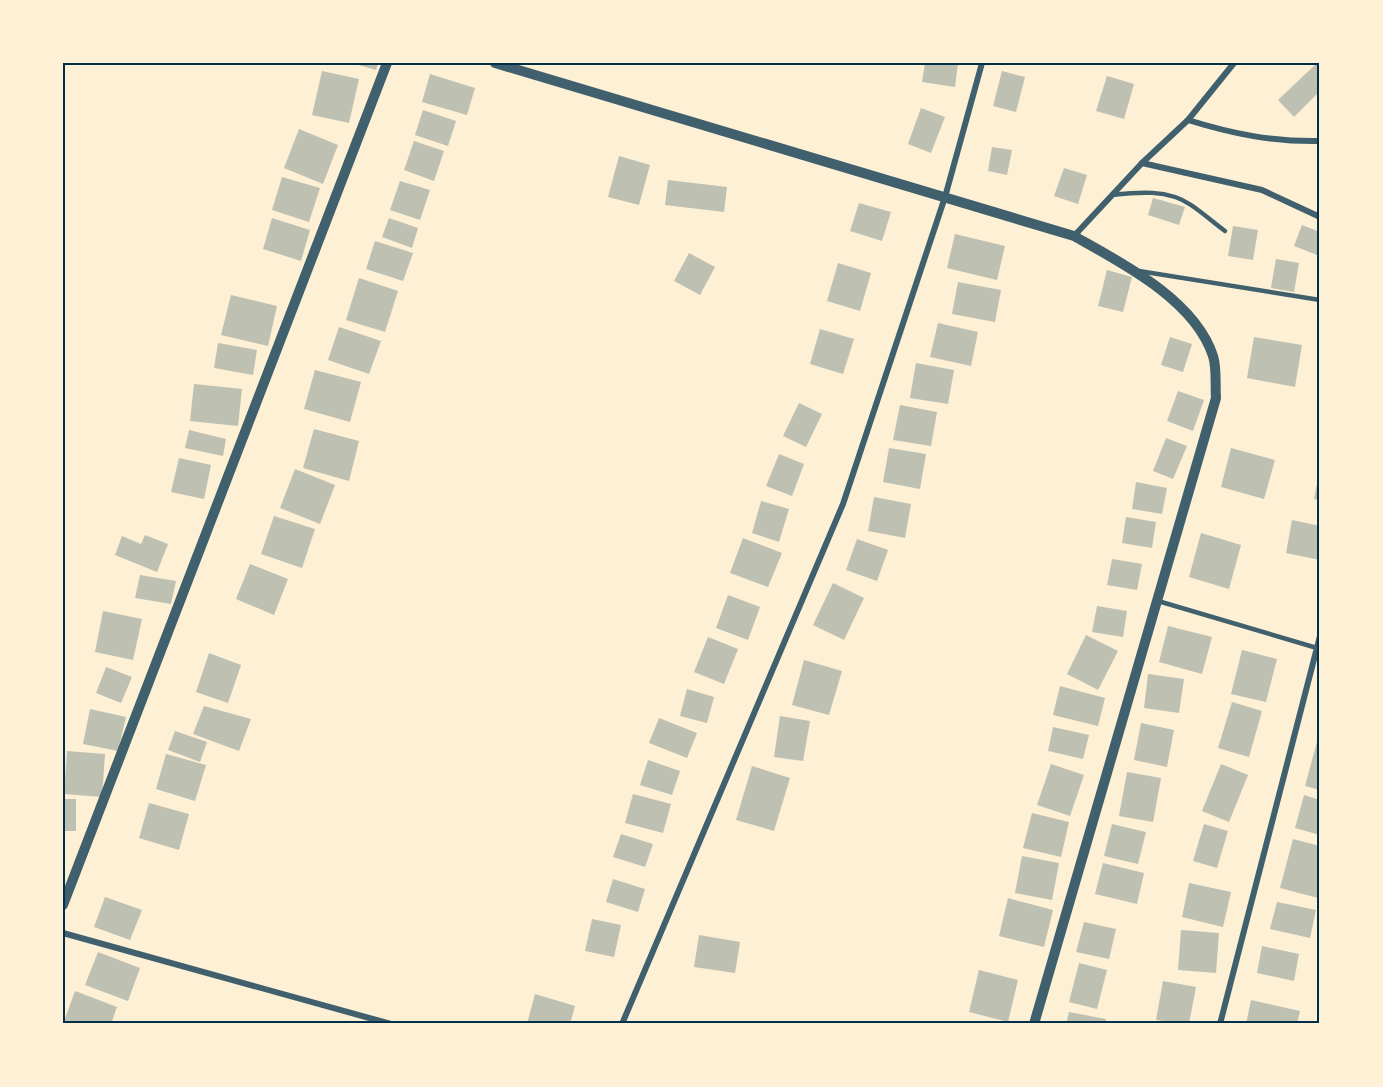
<svg xmlns="http://www.w3.org/2000/svg" width="1383" height="1087" font-family="Commissioner,sans-serif">
<rect width="100%" height="100%" fill="#fdf0d5"/>
<g fill="#bec0b2">
<path d="M 352,63 L 378,63 L 376,70 Z"/>
<path d="M 925,63 L 958,63 L 955,87 L 922,82 Z"/>
<path d="M 1316,64 L 1320,68 L 1320,91 L 1294,117 L 1278,100 Z"/>
<path d="M 322,71 L 359,79 L 349,123 L 312,115 Z"/>
<path d="M 1002,71 L 1025,77 L 1016,112 L 993,106 Z"/>
<path d="M 430,74 L 475,88 L 467,115 L 422,102 Z"/>
<path d="M 1107,76 L 1134,84 L 1124,119 L 1096,111 Z"/>
<path d="M 921,108 L 945,117 L 931,153 L 908,144 Z"/>
<path d="M 423,110 L 456,121 L 448,146 L 415,135 Z"/>
<path d="M 299,129 L 338,145 L 323,184 L 284,168 Z"/>
<path d="M 414,141 L 444,151 L 434,181 L 404,170 Z"/>
<path d="M 992,147 L 1012,150 L 1007,175 L 988,171 Z"/>
<path d="M 619,156 L 650,165 L 639,205 L 608,197 Z"/>
<path d="M 1064,168 L 1087,175 L 1078,204 L 1054,196 Z"/>
<path d="M 282,177 L 320,188 L 309,222 L 272,210 Z"/>
<path d="M 668,180 L 727,187 L 724,212 L 665,205 Z"/>
<path d="M 400,181 L 430,190 L 420,220 L 390,210 Z"/>
<path d="M 1153,198 L 1185,207 L 1179,225 L 1148,215 Z"/>
<path d="M 859,203 L 891,212 L 882,241 L 850,231 Z"/>
<path d="M 272,218 L 310,230 L 301,261 L 263,249 Z"/>
<path d="M 389,218 L 418,228 L 412,248 L 382,237 Z"/>
<path d="M 1302,225 L 1320,232 L 1320,247 L 1317,255 L 1294,246 Z"/>
<path d="M 1233,226 L 1258,230 L 1253,260 L 1228,256 Z"/>
<path d="M 955,234 L 1005,246 L 997,280 L 947,268 Z"/>
<path d="M 375,241 L 413,253 L 403,281 L 366,269 Z"/>
<path d="M 689,253 L 715,267 L 700,295 L 674,281 Z"/>
<path d="M 1276,259 L 1299,263 L 1294,292 L 1271,288 Z"/>
<path d="M 838,263 L 871,273 L 860,311 L 827,301 Z"/>
<path d="M 1107,270 L 1132,277 L 1123,312 L 1098,306 Z"/>
<path d="M 359,278 L 398,291 L 385,332 L 346,320 Z"/>
<path d="M 958,282 L 1001,290 L 995,322 L 952,314 Z"/>
<path d="M 231,295 L 277,306 L 268,346 L 221,335 Z"/>
<path d="M 938,323 L 978,332 L 971,366 L 930,357 Z"/>
<path d="M 339,327 L 381,341 L 369,374 L 328,360 Z"/>
<path d="M 820,329 L 854,339 L 843,374 L 810,364 Z"/>
<path d="M 1170,337 L 1192,344 L 1183,372 L 1161,365 Z"/>
<path d="M 1254,337 L 1302,345 L 1295,387 L 1247,378 Z"/>
<path d="M 218,343 L 257,350 L 253,375 L 214,368 Z"/>
<path d="M 916,363 L 954,370 L 948,404 L 910,398 Z"/>
<path d="M 315,370 L 361,382 L 350,422 L 304,409 Z"/>
<path d="M 194,384 L 242,389 L 238,426 L 190,421 Z"/>
<path d="M 1178,391 L 1204,400 L 1193,431 L 1167,421 Z"/>
<path d="M 799,403 L 822,414 L 806,447 L 783,436 Z"/>
<path d="M 900,405 L 937,412 L 931,446 L 893,440 Z"/>
<path d="M 314,429 L 359,441 L 349,481 L 303,468 Z"/>
<path d="M 189,430 L 226,439 L 223,456 L 185,448 Z"/>
<path d="M 1166,438 L 1187,446 L 1173,479 L 1153,471 Z"/>
<path d="M 889,448 L 926,454 L 920,489 L 883,482 Z"/>
<path d="M 1231,448 L 1275,460 L 1264,499 L 1221,487 Z"/>
<path d="M 779,454 L 804,464 L 792,496 L 766,486 Z"/>
<path d="M 179,458 L 211,465 L 204,499 L 171,492 Z"/>
<path d="M 295,469 L 335,485 L 320,524 L 280,508 Z"/>
<path d="M 1319,474 L 1320,474 L 1320,500 L 1314,499 Z"/>
<path d="M 1136,482 L 1167,488 L 1162,514 L 1132,509 Z"/>
<path d="M 874,497 L 911,504 L 905,538 L 868,531 Z"/>
<path d="M 761,501 L 789,509 L 779,542 L 752,533 Z"/>
<path d="M 274,516 L 315,529 L 302,568 L 261,554 Z"/>
<path d="M 1126,517 L 1156,522 L 1152,548 L 1122,543 Z"/>
<path d="M 1292,520 L 1320,526 L 1320,560 L 1286,553 Z"/>
<path d="M 1201,533 L 1241,545 L 1229,589 L 1189,577 Z"/>
<path d="M 145,535 L 168,544 L 157,572 L 115,555 L 122,536 L 141,544 Z"/>
<path d="M 743,538 L 782,553 L 768,587 L 730,573 Z"/>
<path d="M 857,539 L 888,550 L 877,581 L 846,570 Z"/>
<path d="M 1112,559 L 1142,564 L 1137,590 L 1107,585 Z"/>
<path d="M 250,564 L 288,579 L 274,615 L 236,599 Z"/>
<path d="M 140,575 L 176,581 L 171,604 L 135,598 Z"/>
<path d="M 833,583 L 864,598 L 844,640 L 813,625 Z"/>
<path d="M 728,595 L 760,607 L 748,640 L 716,628 Z"/>
<path d="M 1097,606 L 1127,611 L 1123,637 L 1092,632 Z"/>
<path d="M 103,611 L 142,619 L 133,660 L 95,652 Z"/>
<path d="M 1168,626 L 1212,637 L 1202,674 L 1159,662 Z"/>
<path d="M 1086,635 L 1118,651 L 1098,690 L 1067,674 Z"/>
<path d="M 708,637 L 738,649 L 724,684 L 694,672 Z"/>
<path d="M 1242,650 L 1277,659 L 1266,702 L 1231,694 Z"/>
<path d="M 209,653 L 241,665 L 228,703 L 196,692 Z"/>
<path d="M 804,660 L 842,671 L 829,715 L 792,705 Z"/>
<path d="M 106,667 L 132,677 L 121,703 L 96,693 Z"/>
<path d="M 1148,674 L 1184,679 L 1179,713 L 1144,708 Z"/>
<path d="M 1060,686 L 1105,698 L 1098,726 L 1053,715 Z"/>
<path d="M 687,689 L 714,697 L 707,723 L 680,716 Z"/>
<path d="M 1232,702 L 1262,711 L 1249,757 L 1218,748 Z"/>
<path d="M 204,706 L 251,719 L 239,751 L 193,734 Z"/>
<path d="M 90,709 L 126,717 L 118,751 L 83,744 Z"/>
<path d="M 780,716 L 810,721 L 803,761 L 774,757 Z"/>
<path d="M 659,718 L 697,733 L 687,758 L 649,743 Z"/>
<path d="M 1141,723 L 1174,730 L 1167,767 L 1134,760 Z"/>
<path d="M 1053,727 L 1089,735 L 1083,759 L 1048,751 Z"/>
<path d="M 175,731 L 207,742 L 200,762 L 168,750 Z"/>
<path d="M 1317,742 L 1320,743 L 1320,790 L 1305,786 Z"/>
<path d="M 67,751 L 105,754 L 102,797 L 64,794 Z"/>
<path d="M 166,754 L 206,765 L 195,801 L 156,789 Z"/>
<path d="M 648,760 L 680,771 L 672,795 L 640,785 Z"/>
<path d="M 1051,764 L 1084,775 L 1070,816 L 1037,805 Z"/>
<path d="M 1221,764 L 1248,775 L 1229,822 L 1202,811 Z"/>
<path d="M 752,766 L 790,778 L 774,831 L 736,820 Z"/>
<path d="M 1127,772 L 1161,778 L 1153,822 L 1119,816 Z"/>
<path d="M 633,794 L 671,804 L 663,833 L 625,823 Z"/>
<path d="M 1304,795 L 1320,800 L 1320,835 L 1295,828 Z"/>
<rect x="63" y="799" width="13" height="32"/>
<path d="M 149,803 L 189,814 L 179,850 L 139,838 Z"/>
<path d="M 1032,813 L 1069,822 L 1061,857 L 1023,848 Z"/>
<path d="M 1112,824 L 1146,832 L 1138,864 L 1104,856 Z"/>
<path d="M 1204,824 L 1228,831 L 1217,868 L 1193,861 Z"/>
<path d="M 621,834 L 653,844 L 645,867 L 613,857 Z"/>
<path d="M 1293,839 L 1320,846 L 1320,891 L 1318,898 L 1280,888 Z"/>
<path d="M 1022,856 L 1059,863 L 1052,900 L 1015,893 Z"/>
<path d="M 1103,863 L 1144,873 L 1137,904 L 1095,894 Z"/>
<path d="M 613,879 L 645,889 L 638,912 L 606,902 Z"/>
<path d="M 1189,883 L 1231,892 L 1223,927 L 1182,917 Z"/>
<path d="M 105,897 L 142,910 L 130,940 L 94,927 Z"/>
<path d="M 1008,898 L 1053,910 L 1044,947 L 999,936 Z"/>
<path d="M 1277,902 L 1316,910 L 1310,938 L 1270,929 Z"/>
<path d="M 592,919 L 621,925 L 614,957 L 585,951 Z"/>
<path d="M 1084,922 L 1116,929 L 1109,959 L 1076,952 Z"/>
<path d="M 1181,930 L 1219,933 L 1216,973 L 1178,970 Z"/>
<path d="M 699,935 L 740,942 L 735,973 L 694,967 Z"/>
<path d="M 1262,946 L 1299,954 L 1294,981 L 1257,973 Z"/>
<path d="M 98,952 L 140,968 L 128,1001 L 85,985 Z"/>
<path d="M 1079,963 L 1107,970 L 1097,1009 L 1069,1002 Z"/>
<path d="M 979,970 L 1018,980 L 1008,1022 L 969,1012 Z"/>
<path d="M 1163,981 L 1196,987 L 1189,1024 L 1156,1020 Z"/>
<path d="M 75,991 L 117,1007 L 111,1024 L 63,1024 Z"/>
<path d="M 535,994 L 575,1006 L 570,1024 L 527,1024 Z"/>
<path d="M 1251,1000 L 1300,1011 L 1297,1024 L 1246,1024 Z"/>
<path d="M 1069,1012 L 1106,1019 L 1105,1024 L 1066,1024 Z"/>
</g>
<g fill="none" stroke-linecap="round" stroke-linejoin="round">
<g stroke="#3f606c" stroke-width="4.5">
<path d="M 1112,195 C 1138,192 1168,189 1191,205 C 1203,213 1214,223 1225,231"/>
<path d="M 1139,271 L 1320,300"/>
<path d="M 1158,601 L 1317,648"/>
</g>
<g stroke="#3f606c" stroke-width="6">
<path d="M 1188,120 C 1233,134 1273,142 1320,141"/>
<path d="M 1142,163 L 1262,190 L 1320,217"/>
<path d="M 1074,236 L 1142,163 L 1188,120 L 1234,63"/>
<path d="M 63,933 L 391,1024"/>
<path d="M 622,1024 L 843,504 L 945,197 L 982,63"/>
<path d="M 1220,1024 L 1320,636"/>
</g>
<g stroke="#3f606c" stroke-width="10">
<path d="M 495,63 L 1074,236 C 1122,263 1195,300 1213,356 C 1217,368 1215,385 1216,398 L 1034,1024"/>
<path d="M 63,905 L 387,63"/>
</g>
</g>
<rect width="1383" height="1087" fill="none" stroke="#fdf0d5" stroke-width="129"/>
<rect x="64" y="64" width="1254" height="958" fill="none" stroke="#003049" stroke-width="2"/>
</svg>
